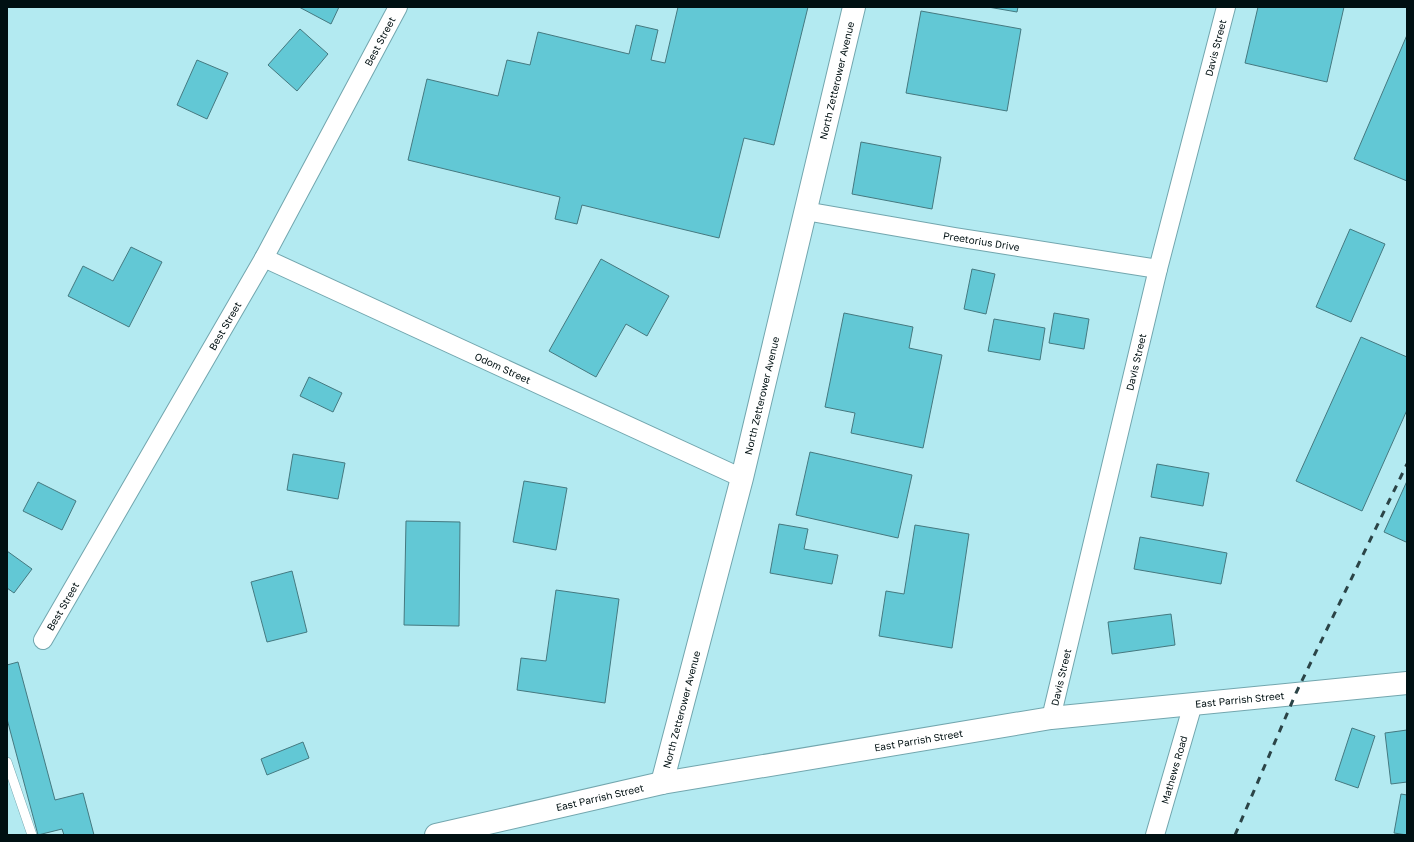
<svg xmlns="http://www.w3.org/2000/svg" width="1414" height="842" font-family="'Golos Text',sans-serif">
<rect width="100%" height="100%" fill="#b3eaf1"/>
<g fill="#62c8d5" stroke="#457980">
<path d="M 299,7 L 339,7 L 331,24 Z"/>
<path d="M 678,7 L 808,7 L 774,145 L 744,138 L 719,238 L 582,205 L 577,224 L 555,219 L 560,197 L 408,160 L 427,79 L 498,96 L 507,60 L 530,65 L 538,32 L 629,54 L 636,25 L 658,30 L 651,60 L 665,63 Z"/>
<path d="M 988,7 L 1018,7 L 1017,12 Z"/>
<path d="M 1258,7 L 1344,7 L 1327,82 L 1245,63 Z"/>
<path d="M 921,11 L 1021,29 L 1007,111 L 906,93 Z"/>
<path d="M 300,29 L 328,54 L 297,91 L 268,65 Z"/>
<path d="M 1407,35 L 1407,181 L 1354,159 Z"/>
<path d="M 197,60 L 228,73 L 207,119 L 177,105 Z"/>
<path d="M 861,142 L 941,157 L 932,209 L 852,194 Z"/>
<path d="M 1350,229 L 1385,244 L 1351,322 L 1316,307 Z"/>
<path d="M 131,247 L 162,262 L 129,327 L 68,296 L 83,266 L 113,281 Z"/>
<path d="M 601,259 L 669,296 L 647,336 L 626,324 L 596,377 L 549,351 Z"/>
<path d="M 972,269 L 995,274 L 986,314 L 964,309 Z"/>
<path d="M 844,313 L 913,327 L 909,348 L 942,355 L 923,448 L 851,433 L 855,413 L 825,407 Z"/>
<path d="M 1054,313 L 1089,319 L 1084,349 L 1049,343 Z"/>
<path d="M 994,319 L 1045,328 L 1040,360 L 988,351 Z"/>
<path d="M 1361,337 L 1407,357 L 1407,410 L 1362,511 L 1296,481 Z"/>
<path d="M 309,377 L 342,393 L 333,412 L 300,396 Z"/>
<path d="M 810,452 L 912,475 L 898,538 L 796,515 Z"/>
<path d="M 293,454 L 345,463 L 338,499 L 287,490 Z"/>
<path d="M 1157,464 L 1209,473 L 1203,506 L 1151,497 Z"/>
<path d="M 524,481 L 567,488 L 556,550 L 513,542 Z"/>
<path d="M 1407,481 L 1407,541 L 1406,542 L 1384,532 Z"/>
<path d="M 38,482 L 76,501 L 62,530 L 23,511 Z"/>
<path d="M 406,521 L 460,522 L 459,626 L 404,625 Z"/>
<path d="M 779,524 L 808,529 L 804,549 L 838,555 L 832,584 L 770,573 Z"/>
<path d="M 915,525 L 969,534 L 952,648 L 879,636 L 886,591 L 904,594 Z"/>
<path d="M 1140,537 L 1227,553 L 1221,584 L 1134,569 Z"/>
<path d="M 7,551 L 32,569 L 14,593 L 7,588 Z"/>
<path d="M 292,571 L 307,632 L 267,642 L 251,582 Z"/>
<path d="M 556,590 L 619,599 L 605,703 L 517,690 L 521,658 L 546,661 Z"/>
<path d="M 1171,614 L 1175,645 L 1112,654 L 1108,622 Z"/>
<path d="M 18,662 L 55,800 L 83,793 L 94,835 L 64,835 L 62,829 L 38,835 L 7,719 L 7,665 Z"/>
<path d="M 1352,728 L 1375,736 L 1358,788 L 1335,780 Z"/>
<path d="M 1407,730 L 1407,782 L 1391,784 L 1385,733 Z"/>
<path d="M 303,742 L 309,758 L 267,775 L 261,759 Z"/>
<path d="M 1401,794 L 1407,795 L 1407,835 L 1394,833 Z"/>
</g>
<g fill="none" stroke-linecap="round" stroke-linejoin="round">
<defs>
<path id="service" d="M 7,762 L 32,835"/>
<g id="minor">
<path id="s1" d="M 805,211 L 955,237 L 1158,269"/>
<path id="s2" d="M 264,258 L 742,478"/>
<path id="s3" d="M 43,640 L 264,258 L 398,7"/>
<path id="s4" d="M 1051,718 L 1158,269 L 1226,7"/>
<path id="s5" d="M 1155,835 L 1193,704"/>
</g>
<g id="tertiary">
<path id="s6" d="M 662,783 L 742,478 L 854,7"/>
</g>
<g id="primary">
<path id="s7" d="M 436,835 L 662,783 L 1051,718 L 1407,683"/>
</g>
</defs>
<use href="#service" stroke="#72a6ae" stroke-width="10"/>
<use href="#minor" stroke="#72a6ae" stroke-width="20"/>
<use href="#tertiary" stroke="#72a6ae" stroke-width="24"/>
<use href="#primary" stroke="#72a6ae" stroke-width="24"/>
<use href="#service" stroke="#fff" stroke-width="9"/>
<use href="#minor" stroke="#fff" stroke-width="18"/>
<use href="#tertiary" stroke="#fff" stroke-width="22"/>
<use href="#primary" stroke="#fff" stroke-width="22"/>
<path stroke="#2b4447" stroke-width="3" stroke-dasharray="7 7" stroke-linecap="butt" d="M 1235,835 L 1296,693 L 1407,464"/>
</g>
<g text-anchor="middle" dominant-baseline="central" stroke-width="3" stroke-linejoin="round" paint-order="stroke">
<g font-size="10" fill="#001012" stroke="#fff">
<text stroke="none"><textPath href="#s3" startOffset="687">Best Street</textPath></text>
<text stroke="none"><textPath href="#s4" startOffset="690">Davis Street</textPath></text>
<text stroke="none"><textPath href="#s6" startOffset="724">North Zetterower Avenue</textPath></text>
<text stroke="none"><textPath href="#s1" startOffset="179">Preetorius Drive</textPath></text>
<text stroke="none"><textPath href="#s3" startOffset="363">Best Street</textPath></text>
<text stroke="none"><textPath href="#s4" startOffset="366">Davis Street</textPath></text>
<text stroke="none"><textPath href="#s2" startOffset="263">Odom Street</textPath></text>
<text stroke="none"><textPath href="#s6" startOffset="400">North Zetterower Avenue</textPath></text>
<text stroke="none"><textPath href="#s3" startOffset="39">Best Street</textPath></text>
<text stroke="none"><textPath href="#s4" startOffset="42">Davis Street</textPath></text>
<text stroke="none"><textPath href="#s7" startOffset="816">East Parrish Street</textPath></text>
<text stroke="none"><textPath href="#s6" startOffset="76">North Zetterower Avenue</textPath></text>
<text stroke="none"><textPath href="#s7" startOffset="492">East Parrish Street</textPath></text>
<text stroke="none"><textPath href="#s5" startOffset="68">Mathews Road</textPath></text>
<text stroke="none"><textPath href="#s7" startOffset="168">East Parrish Street</textPath></text>
</g>
</g>
<rect width="1414" height="842" fill="none" stroke="#001012" stroke-width="16"/>
</svg>
